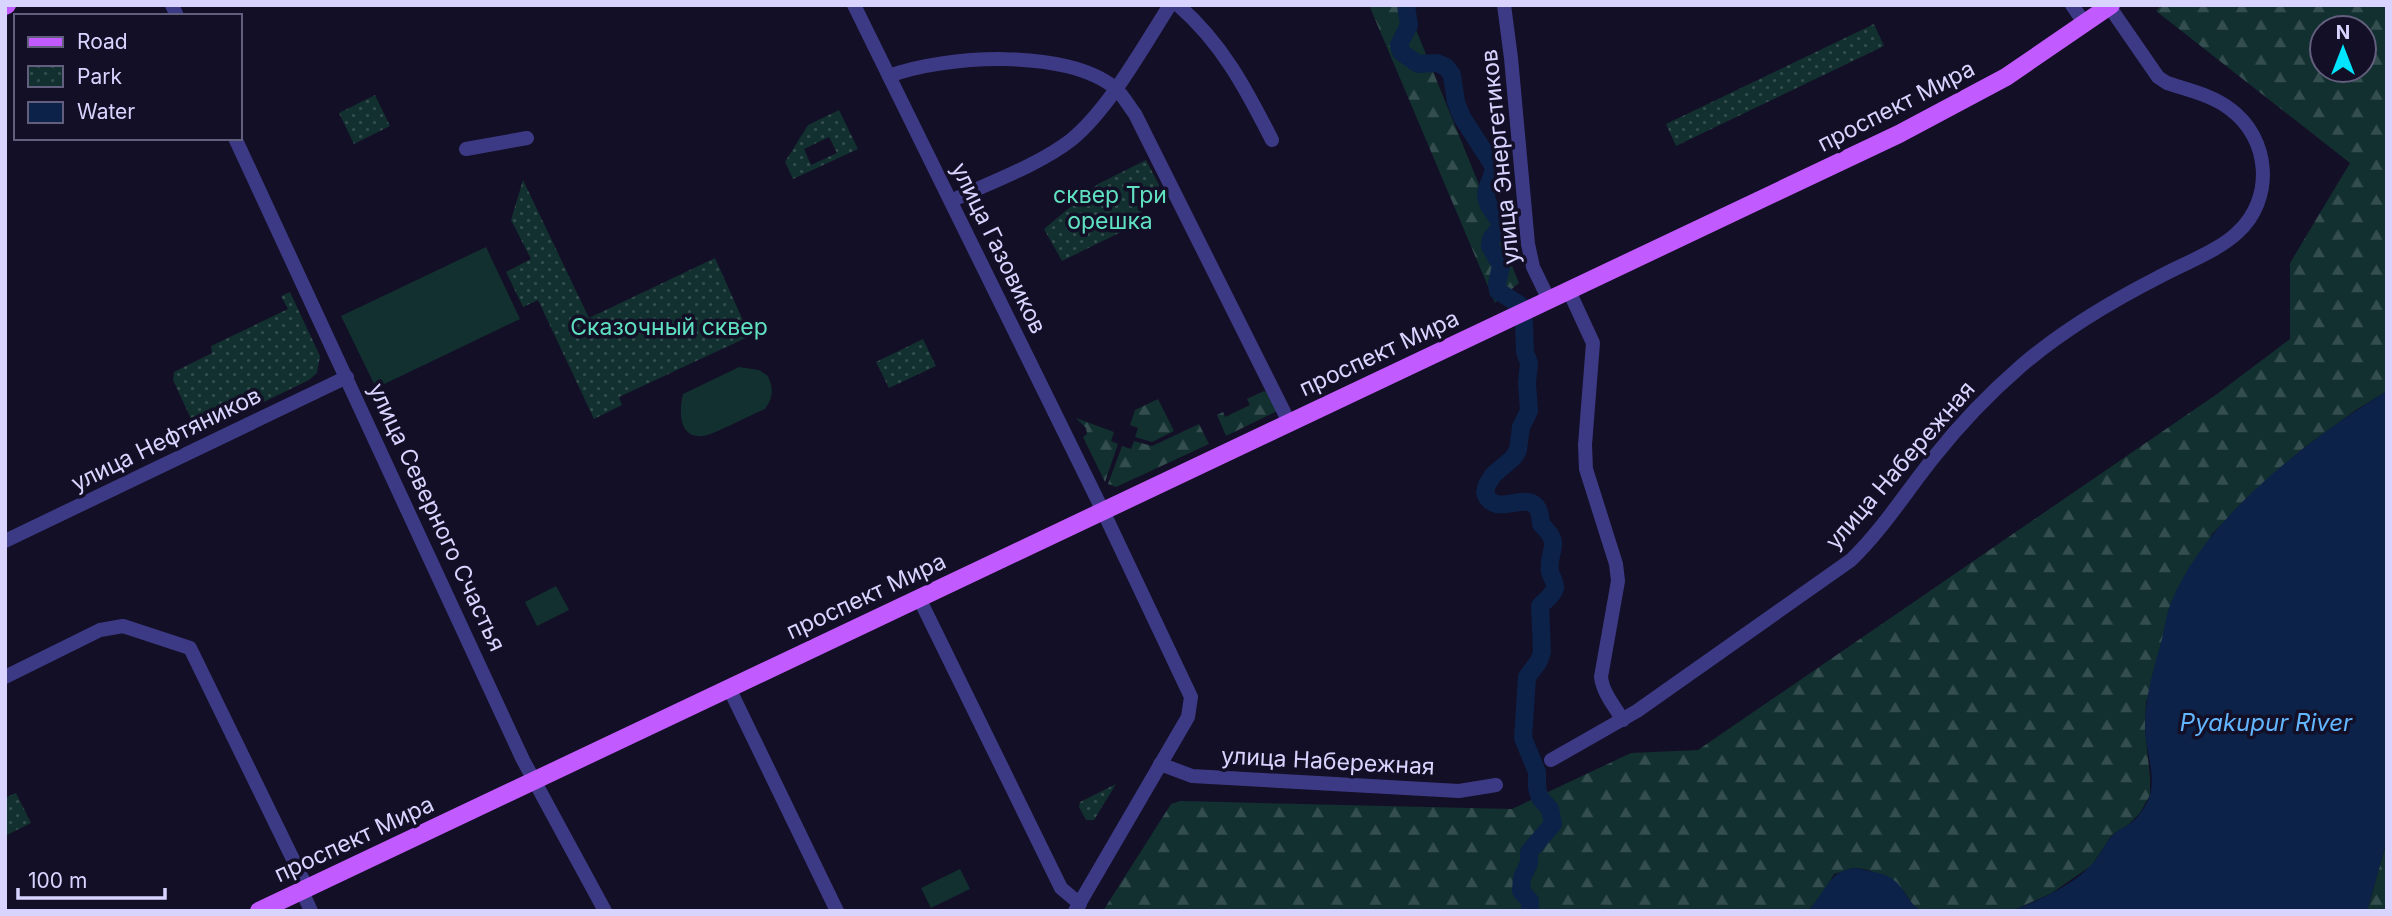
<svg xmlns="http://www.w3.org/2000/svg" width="2392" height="916" font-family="Inter,sans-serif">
<defs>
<pattern id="forest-firs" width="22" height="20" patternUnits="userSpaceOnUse" patternTransform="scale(1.75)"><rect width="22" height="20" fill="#12302f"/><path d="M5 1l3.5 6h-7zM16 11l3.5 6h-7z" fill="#344d4e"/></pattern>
<pattern id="park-dots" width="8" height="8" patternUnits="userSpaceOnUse" patternTransform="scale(1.75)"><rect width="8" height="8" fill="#12302f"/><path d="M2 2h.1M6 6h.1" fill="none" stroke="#344d4e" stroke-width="1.8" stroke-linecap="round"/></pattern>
</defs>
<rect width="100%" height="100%" fill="#130f26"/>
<g fill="#12302f">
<path d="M 486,247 L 520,319 L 376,388 L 341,316 Z"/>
<path d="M 739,367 L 759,370 L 768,376 C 773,388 774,397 765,409 C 752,414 715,434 703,436 C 678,439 679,410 683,394 Z"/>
<path d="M 556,586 L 569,610 L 537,626 L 525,602 Z"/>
<path d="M 960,869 L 970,889 L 931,908 L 921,888 Z"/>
</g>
<g fill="url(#forest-firs)" fill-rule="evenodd">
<path d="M 1369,5 L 1406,5 L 1519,283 L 1495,303 Z"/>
<path d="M 2161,5 L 2387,5 L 2387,391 L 2356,410 L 2305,447 L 2250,496 L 2212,534 L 2146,702 L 2145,730 L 2150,777 L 2150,795 L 2140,813 L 2128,825 L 2112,835 L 2092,865 L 2052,893 L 2012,911 L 1923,911 C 1910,907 1909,895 1900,887 C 1891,878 1868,868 1855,868 C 1849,868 1840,873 1834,874 L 1824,892 L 1808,911 L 1103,911 L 1171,804 L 1180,801 L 1512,809 L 1631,753 L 1698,750 L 2217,394 L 2290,339 L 2290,263 L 2350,163 L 2156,11 ZM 2322,28 L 2364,28 L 2364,70 L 2322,70 Z"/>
<path d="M 1264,391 L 1268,393 L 1277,411 L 1226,436 L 1217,415 L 1223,412 L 1225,417 L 1250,405 L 1247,399 Z"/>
<path d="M 1158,399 L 1174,431 L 1152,442 L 1135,437 L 1138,428 L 1130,425 L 1135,410 Z"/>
<path d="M 1076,418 L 1114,432 L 1111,441 L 1118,444 L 1105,482 L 1083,437 L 1087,434 L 1086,428 Z"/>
<path d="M 1199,424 L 1209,444 L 1116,487 L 1108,484 L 1122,446 L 1131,449 L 1134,441 L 1152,446 Z"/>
<path d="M 2387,840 L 2387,911 L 2367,911 Z"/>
</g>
<g fill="url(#park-dots)" fill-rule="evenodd">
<path d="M 1874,24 L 1884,46 L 1676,146 L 1666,124 Z"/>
<path d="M 375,95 L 390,126 L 354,144 L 339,113 Z"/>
<path d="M 839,110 L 858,149 L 793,179 L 785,162 L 808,125 ZM 829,137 L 837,153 L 811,165 L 804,149 Z"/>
<path d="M 1146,160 L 1159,185 L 1159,194 L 1123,231 L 1062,261 L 1044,229 L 1098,184 Z"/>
<path d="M 523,180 L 589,318 L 715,258 L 750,336 L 619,397 L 622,405 L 594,419 L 538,300 L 523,307 L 506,272 L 531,259 L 511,220 Z"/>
<path d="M 290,292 L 320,356 L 317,373 L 309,380 L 198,434 L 173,380 L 174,372 L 212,353 L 211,346 L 288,309 L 281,296 Z"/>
<path d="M 923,339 L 936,366 L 889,388 L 876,362 Z"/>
<path d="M 1116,784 L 1094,820 L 1086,820 L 1079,807 L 1080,802 Z"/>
<path d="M 16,793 L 31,823 L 5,836 L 5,798 Z"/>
</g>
<g fill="#0c2248">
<path d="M 2387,391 L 2387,840 L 2367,911 L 2012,911 C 2039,900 2073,886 2093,863 C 2101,854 2106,841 2115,833 C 2119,829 2124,828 2128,825 C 2137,820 2147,805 2150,795 C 2156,774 2145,748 2145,727 C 2145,697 2154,668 2162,639 C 2165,627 2166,614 2171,603 C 2206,516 2309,439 2387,391 Z"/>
<path d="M 1857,868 C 1869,872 1885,872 1895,881 C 1906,890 1909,906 1923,911 L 1808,911 C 1826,892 1829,869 1857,868 Z"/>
</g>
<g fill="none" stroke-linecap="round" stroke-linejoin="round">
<path stroke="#0c2248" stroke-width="18" d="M 1406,5 L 1409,25 L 1399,45 L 1401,52 L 1418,64 L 1437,63 L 1446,67 L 1452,75 L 1456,102 L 1462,117 L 1494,167 C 1493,177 1487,185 1486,195 C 1486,207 1498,215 1501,226 L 1491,239 L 1490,246 L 1501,266 L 1497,284 L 1498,291 L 1520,305 L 1524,323 L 1525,352 L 1529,363 L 1527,383 L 1529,411 L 1521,427 L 1518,450 L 1514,457 L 1493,475 L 1487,485 L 1485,493 C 1497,524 1539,477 1541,524 C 1564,547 1547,547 1550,572 C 1551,577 1556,583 1555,588 C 1553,596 1544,601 1540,606 L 1542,652 L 1539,661 L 1527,677 L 1523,738 L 1537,772 L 1537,788 L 1540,798 L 1550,809 L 1553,824 L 1529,852 L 1529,863 L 1522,878 L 1521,891 L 1530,901 L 1530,911"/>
<g stroke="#3d3a85" stroke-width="14">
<path d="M 172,5 L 177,16"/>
<path d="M 854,5 L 1103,511 L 1191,697 L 1188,717 L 1075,911"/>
<path d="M 1178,5 C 1222,43 1246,89 1272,140"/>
<path d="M 1504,5 L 1511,58 L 1528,244 L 1533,267 L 1549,300"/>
<path d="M 2072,5 L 2085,24"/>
<path d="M 889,76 C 946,55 1066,48 1115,88 C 1123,95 1128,105 1135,114 L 1289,422"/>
<path d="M 235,138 L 523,760 L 605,911"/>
<path d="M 466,149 L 527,138"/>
<path d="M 951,201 C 988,183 1039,165 1071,140 C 1109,109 1143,47 1170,5"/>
<path d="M 1569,291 L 1593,343 L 1585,445 L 1586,469 L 1616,564 L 1618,581 L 1601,677 C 1603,693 1614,706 1623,720"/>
<path d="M 5,541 L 347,377"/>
<path d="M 919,598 L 1061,888 L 1080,904"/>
<path d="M 5,677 L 100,630 L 123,626 L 190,648 L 307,888"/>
<path d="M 729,688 L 837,911"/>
<path d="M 1551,760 L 1637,711 L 1851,560 C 1883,529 1906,492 1934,457 C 1960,424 1990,393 2021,366 C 2063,330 2110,302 2159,277 C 2183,264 2218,251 2237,233 C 2275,199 2270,138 2230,109 C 2212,95 2188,90 2167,83 L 2158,77 L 2109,6"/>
<path d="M 1160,764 L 1192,776 L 1459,791 L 1496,785"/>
<path d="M 302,891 L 311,911"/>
</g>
<g stroke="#c25bff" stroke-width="18">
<path d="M 5,6 L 7,5"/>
<path d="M 259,911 L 1899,134 L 2006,77 L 2111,5"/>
</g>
</g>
<g text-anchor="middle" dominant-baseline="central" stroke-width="7" stroke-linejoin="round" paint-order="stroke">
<g font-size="23" fill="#d9d4ff" stroke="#130f26">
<text transform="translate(1896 106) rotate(-27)">проспект Мира</text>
<text transform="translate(1500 157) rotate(-96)">улица Энергетиков</text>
<text transform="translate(999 248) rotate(64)">улица Газовиков</text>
<text transform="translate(1379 353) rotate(-25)">проспект Мира</text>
<text transform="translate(166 439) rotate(-26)">улица Нефтяников</text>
<text transform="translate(1900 465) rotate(-49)">улица Набережная</text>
<text transform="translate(437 517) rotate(65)">улица Северного Счастья</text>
<text transform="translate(866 596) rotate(-25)">проспект Мира</text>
<text transform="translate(1328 761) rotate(3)">улица Набережная</text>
<text transform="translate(354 839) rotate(-25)">проспект Мира</text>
</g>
<g font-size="23" fill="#5fe0c0" stroke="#130f26">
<text x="1110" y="195">сквер Три<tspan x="1110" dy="26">орешка</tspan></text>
<text x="669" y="327">Сказочный сквер</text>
</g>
<g font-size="24" font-style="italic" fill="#62b6ff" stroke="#130f26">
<text x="2266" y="722">Pyakupur River</text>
</g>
</g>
<rect width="2392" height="916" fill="none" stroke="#d9d4ff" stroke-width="14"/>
<rect x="14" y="14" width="228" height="126" fill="#130f26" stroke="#625e7d" stroke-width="2"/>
<rect x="28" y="37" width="35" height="10" fill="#c25bff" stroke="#625e7d" stroke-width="2"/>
<text x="77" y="49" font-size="21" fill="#d9d4ff">Road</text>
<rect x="28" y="66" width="35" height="21" fill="url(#park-dots)" stroke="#625e7d" stroke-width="2"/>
<text x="77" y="84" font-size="21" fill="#d9d4ff">Park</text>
<rect x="28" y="102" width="35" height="21" fill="#0c2248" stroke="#625e7d" stroke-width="2"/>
<text x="77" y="119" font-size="21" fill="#d9d4ff">Water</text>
<g transform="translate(2343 49)"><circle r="33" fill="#130f26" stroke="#625e7d" stroke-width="2"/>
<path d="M0-5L12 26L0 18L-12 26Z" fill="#00e5ff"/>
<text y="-10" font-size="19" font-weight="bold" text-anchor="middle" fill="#d9d4ff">N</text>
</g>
<path d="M18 888v10h147v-10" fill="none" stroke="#d9d4ff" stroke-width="3.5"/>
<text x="28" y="888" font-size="21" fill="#d9d4ff" stroke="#130f26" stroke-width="5" paint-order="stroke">100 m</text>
</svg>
